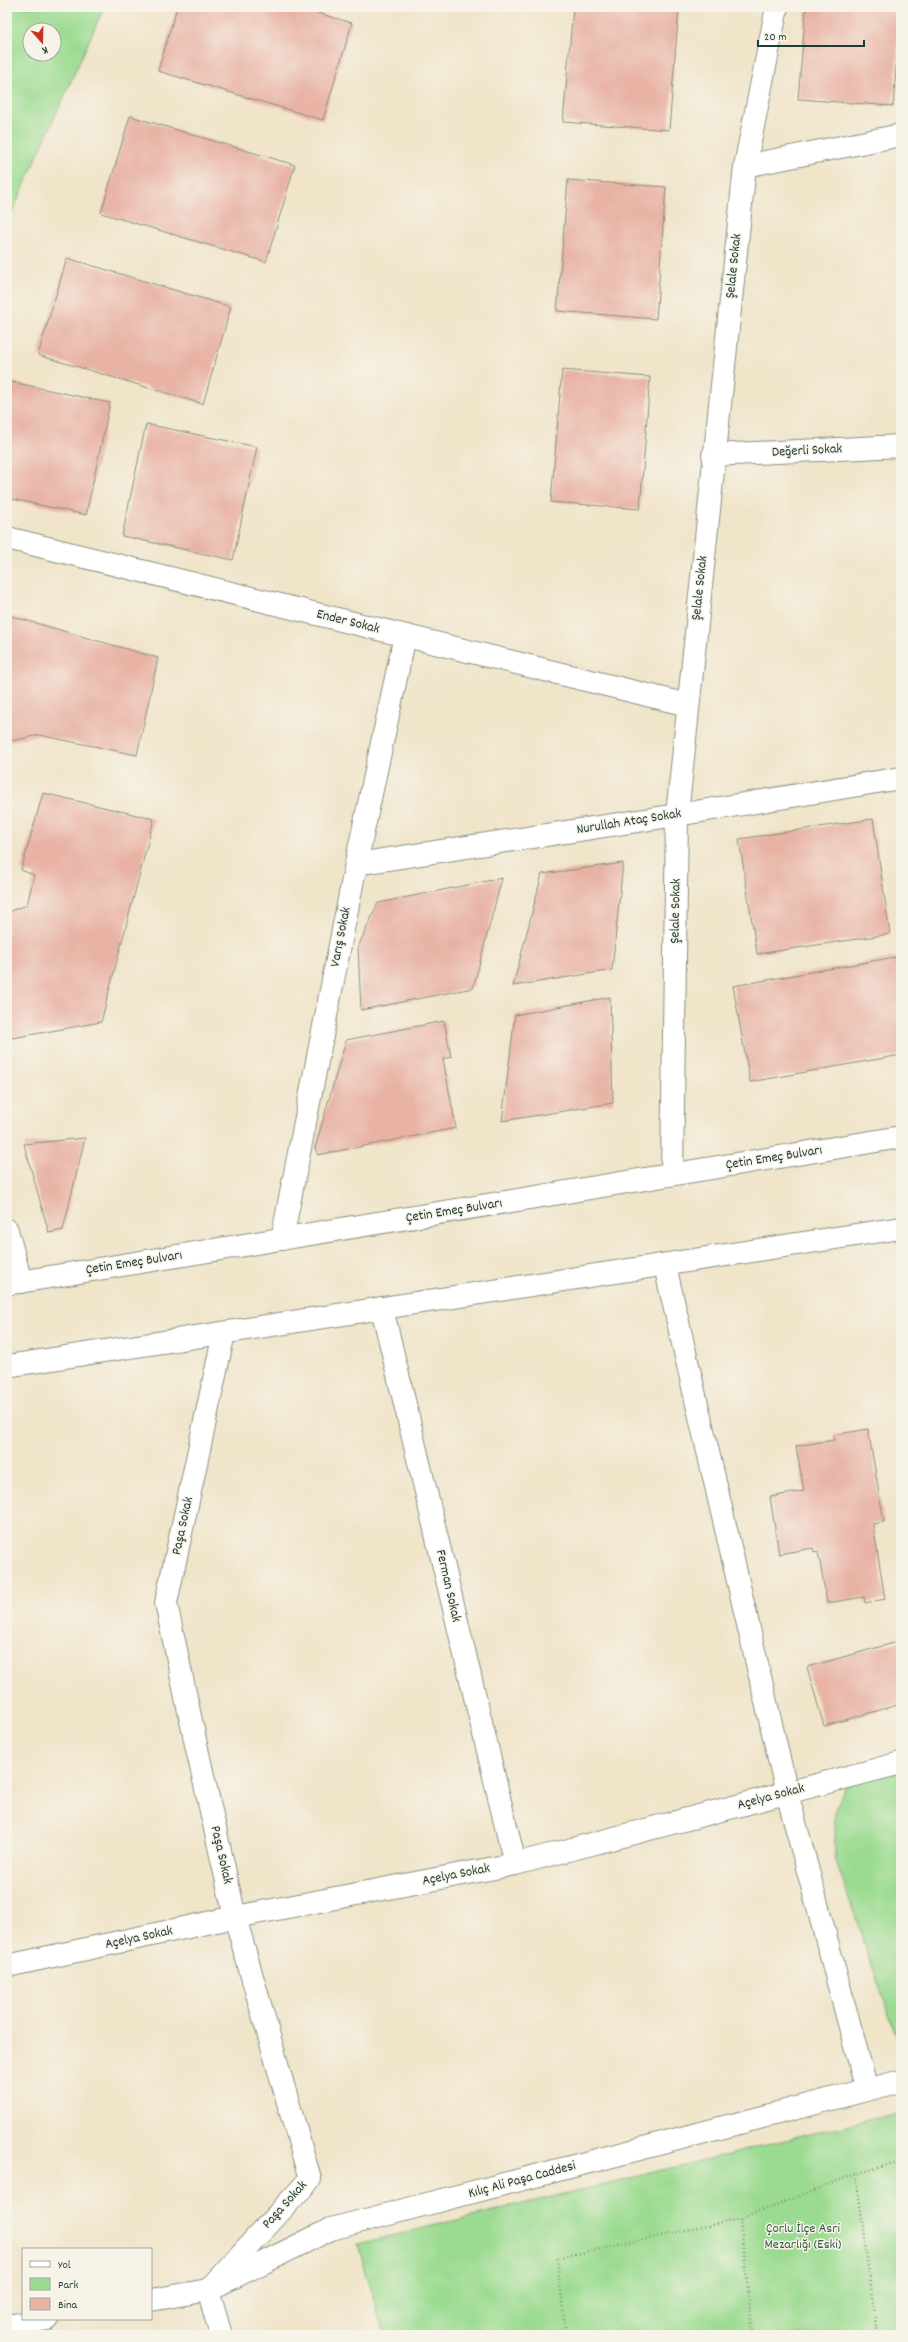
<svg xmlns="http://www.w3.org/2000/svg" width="908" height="2342" font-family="Dekko,sans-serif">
<rect width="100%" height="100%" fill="#f7f3e8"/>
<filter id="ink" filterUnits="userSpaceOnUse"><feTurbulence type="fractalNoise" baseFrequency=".025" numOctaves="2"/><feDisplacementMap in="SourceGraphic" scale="8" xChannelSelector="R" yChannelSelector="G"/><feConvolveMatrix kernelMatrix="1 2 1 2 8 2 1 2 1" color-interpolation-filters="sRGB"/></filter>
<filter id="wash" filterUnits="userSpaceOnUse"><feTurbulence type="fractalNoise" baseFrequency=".012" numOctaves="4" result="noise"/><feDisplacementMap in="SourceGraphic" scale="16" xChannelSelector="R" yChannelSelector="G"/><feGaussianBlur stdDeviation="0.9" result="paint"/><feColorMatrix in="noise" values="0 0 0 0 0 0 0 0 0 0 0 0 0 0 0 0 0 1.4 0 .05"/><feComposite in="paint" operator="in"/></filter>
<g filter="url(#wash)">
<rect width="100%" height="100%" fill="#f0e4c9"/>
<g fill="#9bdb91" stroke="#5d8c62" fill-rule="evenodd">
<path d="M 7,7 L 104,7 L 7,224 ZM 30,30 L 54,30 L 54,54 L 30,54 Z"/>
<path d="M 901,1771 L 901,2036 L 896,2035 L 835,1858 L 835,1810 L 845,1786 Z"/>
<path d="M 901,2112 L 901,2335 L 384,2335 L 358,2244 Z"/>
</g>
<g id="blocks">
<g fill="#e8b3a5">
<path d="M 177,7 L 297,7 L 352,23 L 323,120 L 158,71 Z"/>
<path d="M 573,7 L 679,7 L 669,130 L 563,122 Z"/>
<path d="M 806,7 L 901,7 L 893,106 L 798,99 Z"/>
<path d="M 130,116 L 295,165 L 266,262 L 101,213 Z"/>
<path d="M 568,180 L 666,187 L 656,319 L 557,311 Z"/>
<path d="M 67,258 L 231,307 L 203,404 L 38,355 Z"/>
<path d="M 562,370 L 650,377 L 640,509 L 551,502 Z"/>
<path d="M 7,381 L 110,403 L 86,515 L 7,498 Z"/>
<path d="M 146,424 L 257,447 L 233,560 L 122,536 Z"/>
<path d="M 7,615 L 158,658 L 137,755 L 39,735 L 7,742 Z"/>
<path d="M 43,793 L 154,819 L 101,1022 L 7,1039 L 7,912 L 27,905 L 34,875 L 21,870 Z"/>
<path d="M 873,819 L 890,934 L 757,954 L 739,839 Z"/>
<path d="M 623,863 L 612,970 L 513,986 L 542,874 Z"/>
<path d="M 502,878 L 473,988 L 361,1010 L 358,947 L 378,903 Z"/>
<path d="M 895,957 L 901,993 L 901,1055 L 750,1082 L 733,986 Z"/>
<path d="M 610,997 L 613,1103 L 502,1121 L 515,1015 Z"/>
<path d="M 444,1021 L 451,1057 L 443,1059 L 456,1128 L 318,1155 L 315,1148 L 346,1040 Z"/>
<path d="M 85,1138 L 63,1230 L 49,1233 L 24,1144 Z"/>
<path d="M 868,1429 L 884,1522 L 873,1524 L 885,1599 L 865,1603 L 864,1597 L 827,1603 L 818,1551 L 814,1552 L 813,1548 L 779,1554 L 770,1497 L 804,1491 L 796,1446 L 834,1440 L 833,1435 Z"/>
<path d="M 901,1641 L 901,1704 L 824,1726 L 807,1667 Z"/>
</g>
</g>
</g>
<g filter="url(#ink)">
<use href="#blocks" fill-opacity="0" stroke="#88907e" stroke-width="1"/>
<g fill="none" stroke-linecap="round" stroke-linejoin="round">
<defs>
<g id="street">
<path d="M 745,166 L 901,135"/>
<path d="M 713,455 L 901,446"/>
<path d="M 7,538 L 688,705"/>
<path d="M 356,864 L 677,815 L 901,778"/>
<path d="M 672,1174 L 677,815 L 745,166 L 777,7"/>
<path d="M 7,1230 L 21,1282"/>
<path d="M 282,1239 L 356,864 L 405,636"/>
<path d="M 665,1266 L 787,1793 L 867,2090"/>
<path d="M 382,1308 L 515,1864"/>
<path d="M 7,1966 L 235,1917 L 515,1864 L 901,1763"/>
<path d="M 221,2335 L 208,2290 L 310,2179 L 235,1917 L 197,1749 L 166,1603 L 224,1333"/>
</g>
<g id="secondary">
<path d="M 151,2300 L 208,2290 L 331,2229 L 901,2081"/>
<path d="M 7,2326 L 48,2319"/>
</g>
<g id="primary">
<path d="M 7,1284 L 901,1137"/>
<path d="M 7,1366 L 901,1228"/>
</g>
</defs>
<use href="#street" stroke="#88907e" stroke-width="24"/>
<use href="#secondary" stroke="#88907e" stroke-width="24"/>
<use href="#primary" stroke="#88907e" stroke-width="24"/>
<g stroke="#88907e" stroke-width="2.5" stroke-dasharray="1 3" stroke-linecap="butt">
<path d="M 856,2174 L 877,2335"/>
<path d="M 740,2219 L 753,2335"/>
<path d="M 566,2335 L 557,2258 L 740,2219 L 856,2174 L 901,2161"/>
</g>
<use href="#street" stroke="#fff" stroke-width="22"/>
<use href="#secondary" stroke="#fff" stroke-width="22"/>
<use href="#primary" stroke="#fff" stroke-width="22"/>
</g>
</g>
<g text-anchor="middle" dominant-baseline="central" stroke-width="3" stroke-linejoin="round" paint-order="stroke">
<g font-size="14" fill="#1f3d34" stroke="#f7f3e8">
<text transform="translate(734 266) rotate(-84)">Şelale Sokak</text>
<text transform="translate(807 451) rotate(-3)">Değerli Sokak</text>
<text transform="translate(700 588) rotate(-84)">Şelale Sokak</text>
<text transform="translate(348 622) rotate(14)">Ender Sokak</text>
<text transform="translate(629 822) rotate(-9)">Nurullah Ataç Sokak</text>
<text transform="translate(676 911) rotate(-89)">Şelale Sokak</text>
<text transform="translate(341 937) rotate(-79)">Varış Sokak</text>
<text transform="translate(774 1158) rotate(-9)">Çetin Emeç Bulvarı</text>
<text transform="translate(454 1211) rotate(-9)">Çetin Emeç Bulvarı</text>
<text transform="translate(134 1263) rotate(-9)">Çetin Emeç Bulvarı</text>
<text transform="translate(183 1526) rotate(-78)">Paşa Sokak</text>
<text transform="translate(448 1586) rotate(77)">Ferman Sokak</text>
<text transform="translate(771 1797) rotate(-15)">Açelya Sokak</text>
<text transform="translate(221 1855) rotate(77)">Paşa Sokak</text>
<text transform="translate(456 1875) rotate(-11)">Açelya Sokak</text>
<text transform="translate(139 1938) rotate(-12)">Açelya Sokak</text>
<text transform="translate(522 2180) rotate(-15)">Kılıç Ali Paşa Caddesi</text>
<text transform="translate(285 2205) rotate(-48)">Paşa Sokak</text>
</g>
<g font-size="14" fill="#385d47" stroke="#f7f3e8">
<text x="803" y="2229">Çorlu İlçe Asri<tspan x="803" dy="16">Mezarlığı (Eski)</tspan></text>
</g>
</g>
<rect width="908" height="2342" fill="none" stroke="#f7f3e8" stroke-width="24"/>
<rect x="22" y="2248" width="130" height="72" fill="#f7f3e8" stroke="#a1aaa0"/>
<rect x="30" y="2261" width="20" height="6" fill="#ffffff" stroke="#a1aaa0"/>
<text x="58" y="2268" font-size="12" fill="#1f3d34">Yol</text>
<rect x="30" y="2278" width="20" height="12" fill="#9bdb91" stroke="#a1aaa0"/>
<text x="58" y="2288" font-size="12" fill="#1f3d34">Park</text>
<rect x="30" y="2298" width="20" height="12" fill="#e8b3a5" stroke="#a1aaa0"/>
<text x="58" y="2308" font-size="12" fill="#1f3d34">Bina</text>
<g transform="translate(42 42) rotate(160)"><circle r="19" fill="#f7f3e8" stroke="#a1aaa0"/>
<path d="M0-3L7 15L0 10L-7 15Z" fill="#c8321e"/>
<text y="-6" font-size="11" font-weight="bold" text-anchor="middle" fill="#1f3d34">K</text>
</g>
<path d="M758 40v6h106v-6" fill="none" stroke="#1f3d34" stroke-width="2"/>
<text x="764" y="40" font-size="12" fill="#1f3d34" stroke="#f7f3e8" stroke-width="3" paint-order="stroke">20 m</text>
</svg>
